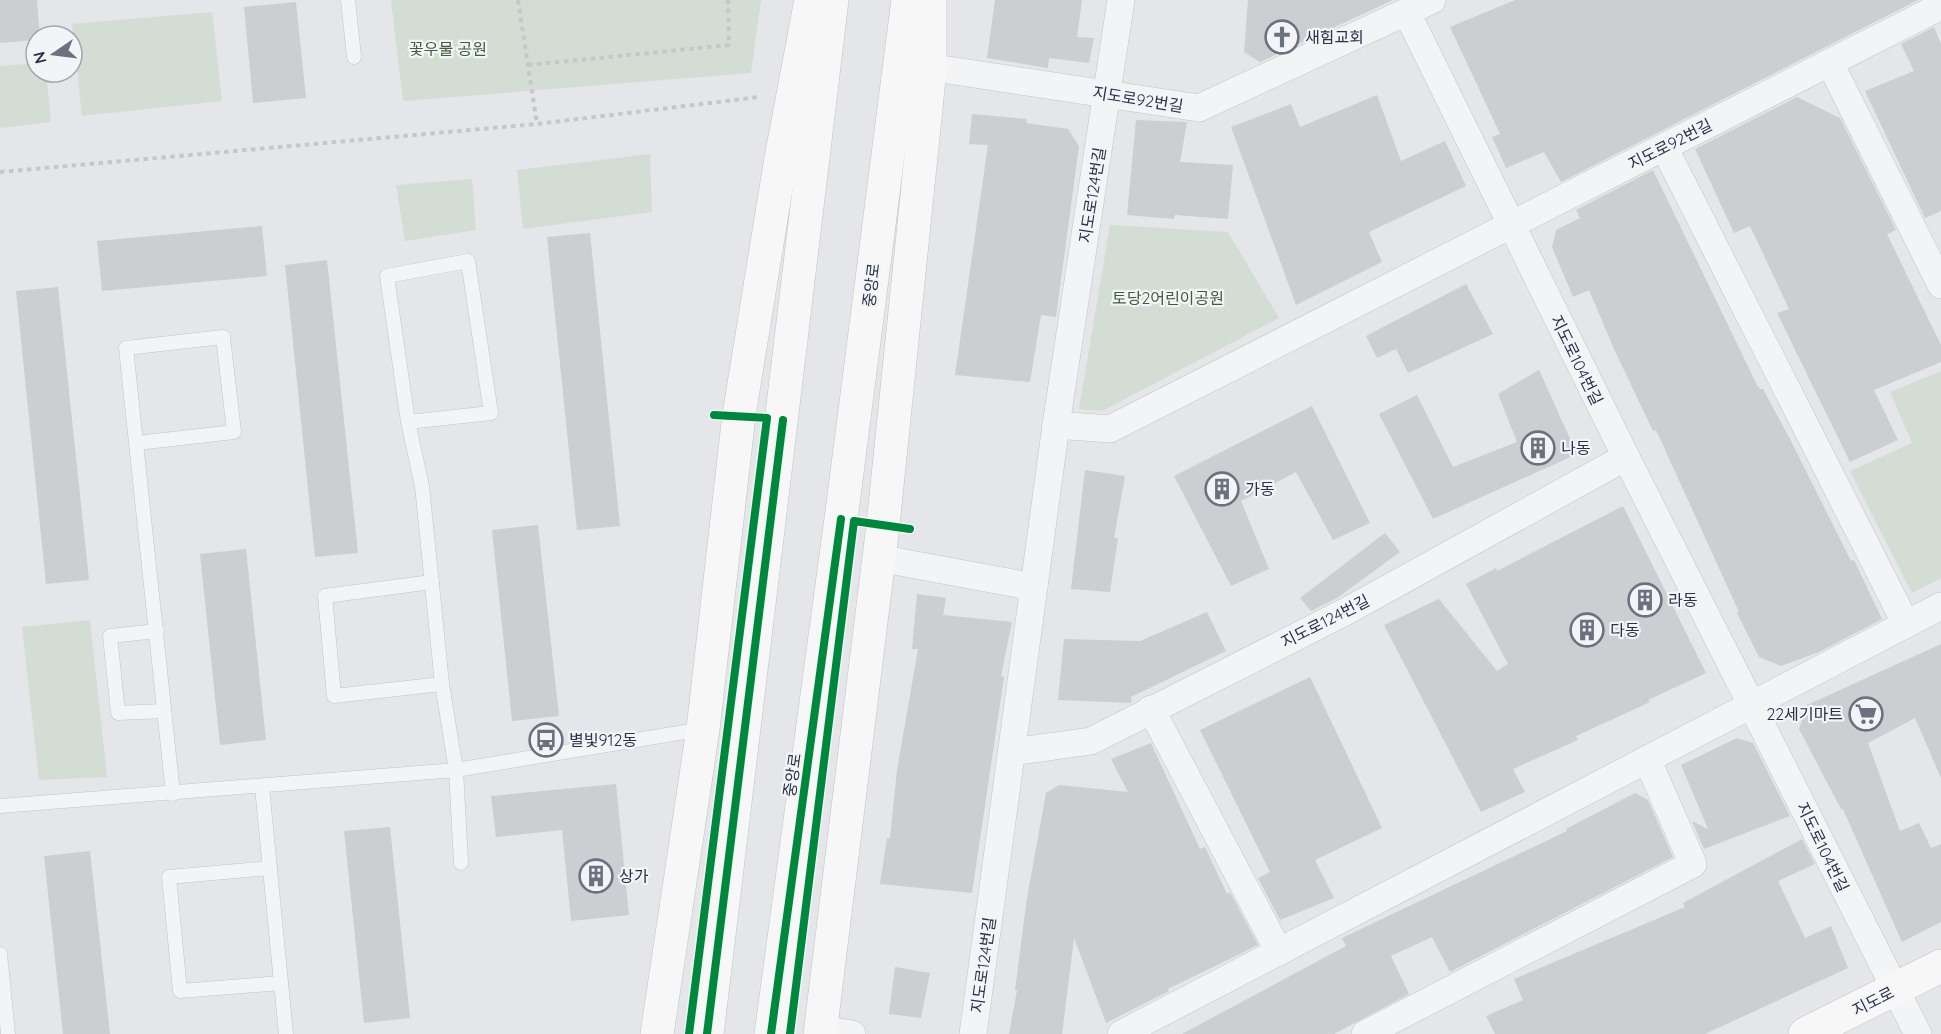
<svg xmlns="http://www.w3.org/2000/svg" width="1941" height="1034" font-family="Quicksand,'Noto Sans KR',sans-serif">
<rect width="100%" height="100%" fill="#e4e6e9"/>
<g fill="#d4ddd4">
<path d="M 391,0 L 761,0 L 751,73 L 403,101 Z"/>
<path d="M 212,12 L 222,101 L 82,116 L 72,24 Z"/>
<path d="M 36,63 L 36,72 L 46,72 L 51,122 L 0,128 L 0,66 Z"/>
<path d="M 650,154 L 652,212 L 523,229 L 517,170 Z"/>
<path d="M 472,179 L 476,230 L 405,241 L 396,185 Z"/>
<path d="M 1110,225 L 1228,232 L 1279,318 L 1102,411 L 1079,409 Z"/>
<path d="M 1941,371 L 1941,578 L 1912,593 L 1850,471 L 1912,443 L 1890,392 Z"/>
<path d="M 90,620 L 107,777 L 39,780 L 22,627 Z"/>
</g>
<g fill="#ccced1">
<path d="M 0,0 L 37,0 L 40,36 L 36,36 L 36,40 L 0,43 Z"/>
<path d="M 995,0 L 1082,0 L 1077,37 L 1094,38 L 1089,63 L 1049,58 L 1048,68 L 987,58 Z"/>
<path d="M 1248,0 L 1393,0 L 1260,62 L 1244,52 Z"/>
<path d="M 1515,0 L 1918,0 L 1561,182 L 1544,152 L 1506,168 L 1492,137 L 1500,134 L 1450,27 Z"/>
<path d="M 296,2 L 306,98 L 253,103 L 244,7 Z"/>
<path d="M 1934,27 L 1941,44 L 1941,211 L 1925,218 L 1865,91 L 1914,71 L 1901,44 Z"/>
<path d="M 1377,95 L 1401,161 L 1445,141 L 1466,186 L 1369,232 L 1382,262 L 1296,305 L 1231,127 L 1291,104 L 1300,127 Z"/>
<path d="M 1797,97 L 1840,118 L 1896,230 L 1887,234 L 1941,345 L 1941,362 L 1874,390 L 1898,440 L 1850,462 L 1777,313 L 1789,309 L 1750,226 L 1734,233 L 1695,149 Z"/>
<path d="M 972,114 L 1027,119 L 1026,123 L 1068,129 L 1079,146 L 1056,317 L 1041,315 L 1030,382 L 955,375 L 988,145 L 969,144 Z"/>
<path d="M 1136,120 L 1187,122 L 1180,162 L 1233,165 L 1228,219 L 1175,215 L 1174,219 L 1127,215 Z"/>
<path d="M 1653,170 L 1757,385 L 1760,389 L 1763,389 L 1790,439 L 1851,561 L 1854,560 L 1882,619 L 1819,652 L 1781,666 L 1759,657 L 1737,613 L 1739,612 L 1656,430 L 1653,431 L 1614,349 L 1589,290 L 1573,297 L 1552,247 L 1556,230 L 1580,218 L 1576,210 Z"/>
<path d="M 262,226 L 267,276 L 102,291 L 97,241 Z"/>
<path d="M 590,233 L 620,526 L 577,530 L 547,237 Z"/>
<path d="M 327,260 L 358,553 L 315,557 L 285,265 Z"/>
<path d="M 1466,284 L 1493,334 L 1408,373 L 1396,349 L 1377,358 L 1366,336 Z"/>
<path d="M 58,287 L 89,580 L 46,584 L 16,291 Z"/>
<path d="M 1539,370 L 1577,454 L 1433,519 L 1379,414 L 1417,395 L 1453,467 L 1517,442 L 1498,394 Z"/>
<path d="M 1312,406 L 1370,523 L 1333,540 L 1296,472 L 1241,501 L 1269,569 L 1231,586 L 1174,476 Z"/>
<path d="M 1085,470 L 1125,476 L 1114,538 L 1118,538 L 1110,592 L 1071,589 Z"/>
<path d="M 1623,506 L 1706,673 L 1648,700 L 1650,702 L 1576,736 L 1578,740 L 1513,769 L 1525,792 L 1481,812 L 1384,625 L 1439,599 L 1497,671 L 1508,664 L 1466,584 L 1496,568 L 1497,571 Z"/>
<path d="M 538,525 L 559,716 L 512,721 L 492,530 Z"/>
<path d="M 1385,533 L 1400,552 L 1337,598 L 1311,611 L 1300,598 Z"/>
<path d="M 246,549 L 266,740 L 220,745 L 200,554 Z"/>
<path d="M 917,594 L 946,598 L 943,615 L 1012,622 L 1001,676 L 1004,677 L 972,893 L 880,884 L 887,838 L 890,838 L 897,770 L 918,649 L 912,649 Z"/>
<path d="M 1207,612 L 1226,651 L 1131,697 L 1132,703 L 1058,700 L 1064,639 L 1140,641 Z"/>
<path d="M 1941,644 L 1941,778 L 1915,718 L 1868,743 L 1900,831 L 1919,823 L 1931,848 L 1941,844 L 1941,922 L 1902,942 L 1843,809 L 1841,809 L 1799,729 L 1807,705 Z"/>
<path d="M 1310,677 L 1382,828 L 1315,860 L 1334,898 L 1280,920 L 1258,878 L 1270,872 L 1200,730 Z"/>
<path d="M 1737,738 L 1753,743 L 1790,816 L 1704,849 L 1692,821 L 1708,829 L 1681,765 Z"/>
<path d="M 1151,743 L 1200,849 L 1205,847 L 1227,894 L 1230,892 L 1258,945 L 1168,989 L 1169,991 L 1106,1023 L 1074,938 L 1062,1034 L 1009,1034 L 1017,990 L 1015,990 L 1027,898 L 1046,793 L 1059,785 L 1128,792 L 1111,759 Z"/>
<path d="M 616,784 L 629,915 L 571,921 L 562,830 L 496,837 L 491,796 Z"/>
<path d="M 1635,793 L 1648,800 L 1673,857 L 1450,972 L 1432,937 L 1391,956 L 1409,994 L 1334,1034 L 1182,1034 L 1346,946 L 1342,938 L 1567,831 L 1566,829 Z"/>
<path d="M 390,827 L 410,1018 L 364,1023 L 344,831 Z"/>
<path d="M 1802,839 L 1815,864 L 1778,881 L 1805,938 L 1831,926 L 1848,968 L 1705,1034 L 1495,1034 L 1486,1016 L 1523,1000 L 1514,979 L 1685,907 L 1683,903 Z"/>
<path d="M 90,851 L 110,1034 L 63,1034 L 44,856 Z"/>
<path d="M 895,967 L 930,973 L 921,1018 L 889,1014 Z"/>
</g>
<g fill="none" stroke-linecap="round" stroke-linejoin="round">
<defs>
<g id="lane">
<path d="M 348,0 L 354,57"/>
<path d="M 408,422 L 491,413 L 468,261 L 387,276 L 408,422 L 422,486 L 442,684 L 456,770 L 461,863"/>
<path d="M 137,443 L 234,432 L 223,337 L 126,348 L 173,794"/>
<path d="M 432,582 L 325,596 L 334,696 L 442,684"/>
<path d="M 157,631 L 110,636 L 118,713 L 164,711"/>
<path d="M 262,787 L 286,1034"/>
<path d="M 0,806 L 456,770 L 703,729"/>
<path d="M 270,868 L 169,877 L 180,991 L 281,983"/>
<path d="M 0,954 L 8,1034"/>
</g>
<g id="street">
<path d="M 1407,13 L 1626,457 L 1918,1034"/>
<path d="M 1830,63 L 1941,285"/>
<path d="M 930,69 L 948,70 L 1199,108 L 1432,0"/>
<path d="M 1664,147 L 1906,624"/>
<path d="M 1056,425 L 1110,429 L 1941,6"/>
<path d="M 878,558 L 1034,587"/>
<path d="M 1151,709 L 1279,952"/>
<path d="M 1012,752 L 1091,741 L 1345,612 L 1626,457"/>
<path d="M 820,1029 L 852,1034"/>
<path d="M 973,1034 L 1056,425 L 1121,0"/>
<path d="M 1121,1034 L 1941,606"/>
<path d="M 1365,1034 L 1693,864 L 1647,759"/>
</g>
<path id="secondary" d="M 1805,1034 L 1941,966"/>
<g id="primary">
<path d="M 657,1034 L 703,729 L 739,415 L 781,158 L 811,0"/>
<path d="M 707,1034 L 832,0"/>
<path d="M 771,1034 L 841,519 L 908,0"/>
<path d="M 820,1034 L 883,525 L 930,69 L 930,0"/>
</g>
</defs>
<use href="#lane" stroke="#c2c4c7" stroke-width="15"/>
<use href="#street" stroke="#c2c4c7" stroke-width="28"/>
<use href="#secondary" stroke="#c2c4c7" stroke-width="34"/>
<use href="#primary" stroke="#c0c3c7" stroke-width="34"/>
<g stroke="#c5c7cb" stroke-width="4" stroke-dasharray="4.5 4.5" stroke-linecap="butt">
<path d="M 518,0 L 537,124"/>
<path d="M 528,65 L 729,45 L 728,0"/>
<path d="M 0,172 L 537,124 L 759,97"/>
</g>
<use href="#lane" stroke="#f3f4f6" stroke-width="14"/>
<use href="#street" stroke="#f3f4f6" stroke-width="27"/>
<use href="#secondary" stroke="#f7f7f7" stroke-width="33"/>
<use href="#primary" stroke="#f7f7f7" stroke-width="33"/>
<defs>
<g id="cycleway">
<path d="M 689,1034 L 767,418 L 714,415"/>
<path d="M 707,1034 L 783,420"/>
<path d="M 771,1034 L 841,519"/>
<path d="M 790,1034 L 854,521 L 910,529"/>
</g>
</defs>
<use href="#cycleway" stroke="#f2f4f8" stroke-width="11"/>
<use href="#cycleway" stroke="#00873e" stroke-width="8"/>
</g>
<defs>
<symbol id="church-ring" viewBox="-11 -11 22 22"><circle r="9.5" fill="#f2f4f8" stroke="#6b717d" stroke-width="1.5"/><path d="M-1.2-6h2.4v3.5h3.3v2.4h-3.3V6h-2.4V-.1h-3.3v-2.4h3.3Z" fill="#6b717d"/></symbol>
<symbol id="building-ring" viewBox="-11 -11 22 22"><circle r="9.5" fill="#f2f4f8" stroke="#6b717d" stroke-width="1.5"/><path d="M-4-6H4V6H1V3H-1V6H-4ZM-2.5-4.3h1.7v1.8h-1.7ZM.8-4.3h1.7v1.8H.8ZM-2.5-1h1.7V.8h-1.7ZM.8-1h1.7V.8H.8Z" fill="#6b717d"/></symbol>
<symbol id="supermarket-ring" viewBox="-11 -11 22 22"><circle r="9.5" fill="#f2f4f8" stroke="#6b717d" stroke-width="1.5"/><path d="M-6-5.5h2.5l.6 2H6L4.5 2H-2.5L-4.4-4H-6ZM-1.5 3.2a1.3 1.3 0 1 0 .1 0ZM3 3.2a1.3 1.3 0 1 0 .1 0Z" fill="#6b717d"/></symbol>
<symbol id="bus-ring" viewBox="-11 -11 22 22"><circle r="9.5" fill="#f2f4f8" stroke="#6b717d" stroke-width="1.5"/><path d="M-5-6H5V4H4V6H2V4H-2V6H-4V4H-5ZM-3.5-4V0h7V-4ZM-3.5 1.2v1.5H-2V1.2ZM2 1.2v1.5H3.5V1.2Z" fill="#6b717d"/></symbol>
</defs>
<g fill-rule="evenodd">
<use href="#church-ring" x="1263" y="18" width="38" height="38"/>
<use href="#building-ring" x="1519" y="429" width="38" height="38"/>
<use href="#building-ring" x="1203" y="470" width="38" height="38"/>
<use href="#building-ring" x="1626" y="581" width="38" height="38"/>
<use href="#building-ring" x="1568" y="611" width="38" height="38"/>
<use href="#supermarket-ring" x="1847" y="695" width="38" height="38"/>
<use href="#bus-ring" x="527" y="721" width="38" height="38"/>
<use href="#building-ring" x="577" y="857" width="38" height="38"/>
</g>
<g text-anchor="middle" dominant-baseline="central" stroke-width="4.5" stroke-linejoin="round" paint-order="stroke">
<g font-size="16" fill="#2a3243" stroke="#f2f4f8" text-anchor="start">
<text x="1305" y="37">새힘교회</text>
<text x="1561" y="448">나동</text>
<text x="1245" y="489">가동</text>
<text x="1668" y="600">라동</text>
<text x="1610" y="630">다동</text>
<text x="1843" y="714" text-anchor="end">22세기마트</text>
<text x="569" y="740">별빛912동</text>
<text x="619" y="876">상가</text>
</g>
<g font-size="16" fill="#3d5f37" stroke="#f2f4f8">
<text x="448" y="49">꽃우물 공원</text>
<text x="1168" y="298">토당2어린이공원</text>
</g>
<g font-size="16" fill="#2a3243" stroke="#f2f4f8">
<text transform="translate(1138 99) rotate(9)">지도로92번길</text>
<text transform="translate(1670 144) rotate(-27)">지도로92번길</text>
<text transform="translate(1092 195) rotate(-81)">지도로124번길</text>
<text transform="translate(871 285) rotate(-83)">중앙로</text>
<text transform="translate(1577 360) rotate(64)">지도로104번길</text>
<text transform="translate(1325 621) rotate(-27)">지도로124번길</text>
<text transform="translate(792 775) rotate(-82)">중앙로</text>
<text transform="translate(1823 847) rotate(64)">지도로104번길</text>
<text transform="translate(983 965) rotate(-82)">지도로124번길</text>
<text transform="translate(1873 1001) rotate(-27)">지도로</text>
</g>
</g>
<g transform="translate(54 54) rotate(256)"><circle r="28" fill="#f2f4f8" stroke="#a2a6b0" stroke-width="1.5"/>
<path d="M0-4.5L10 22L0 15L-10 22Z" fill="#6b717d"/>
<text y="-9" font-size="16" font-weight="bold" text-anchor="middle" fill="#2a3243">N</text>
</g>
</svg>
